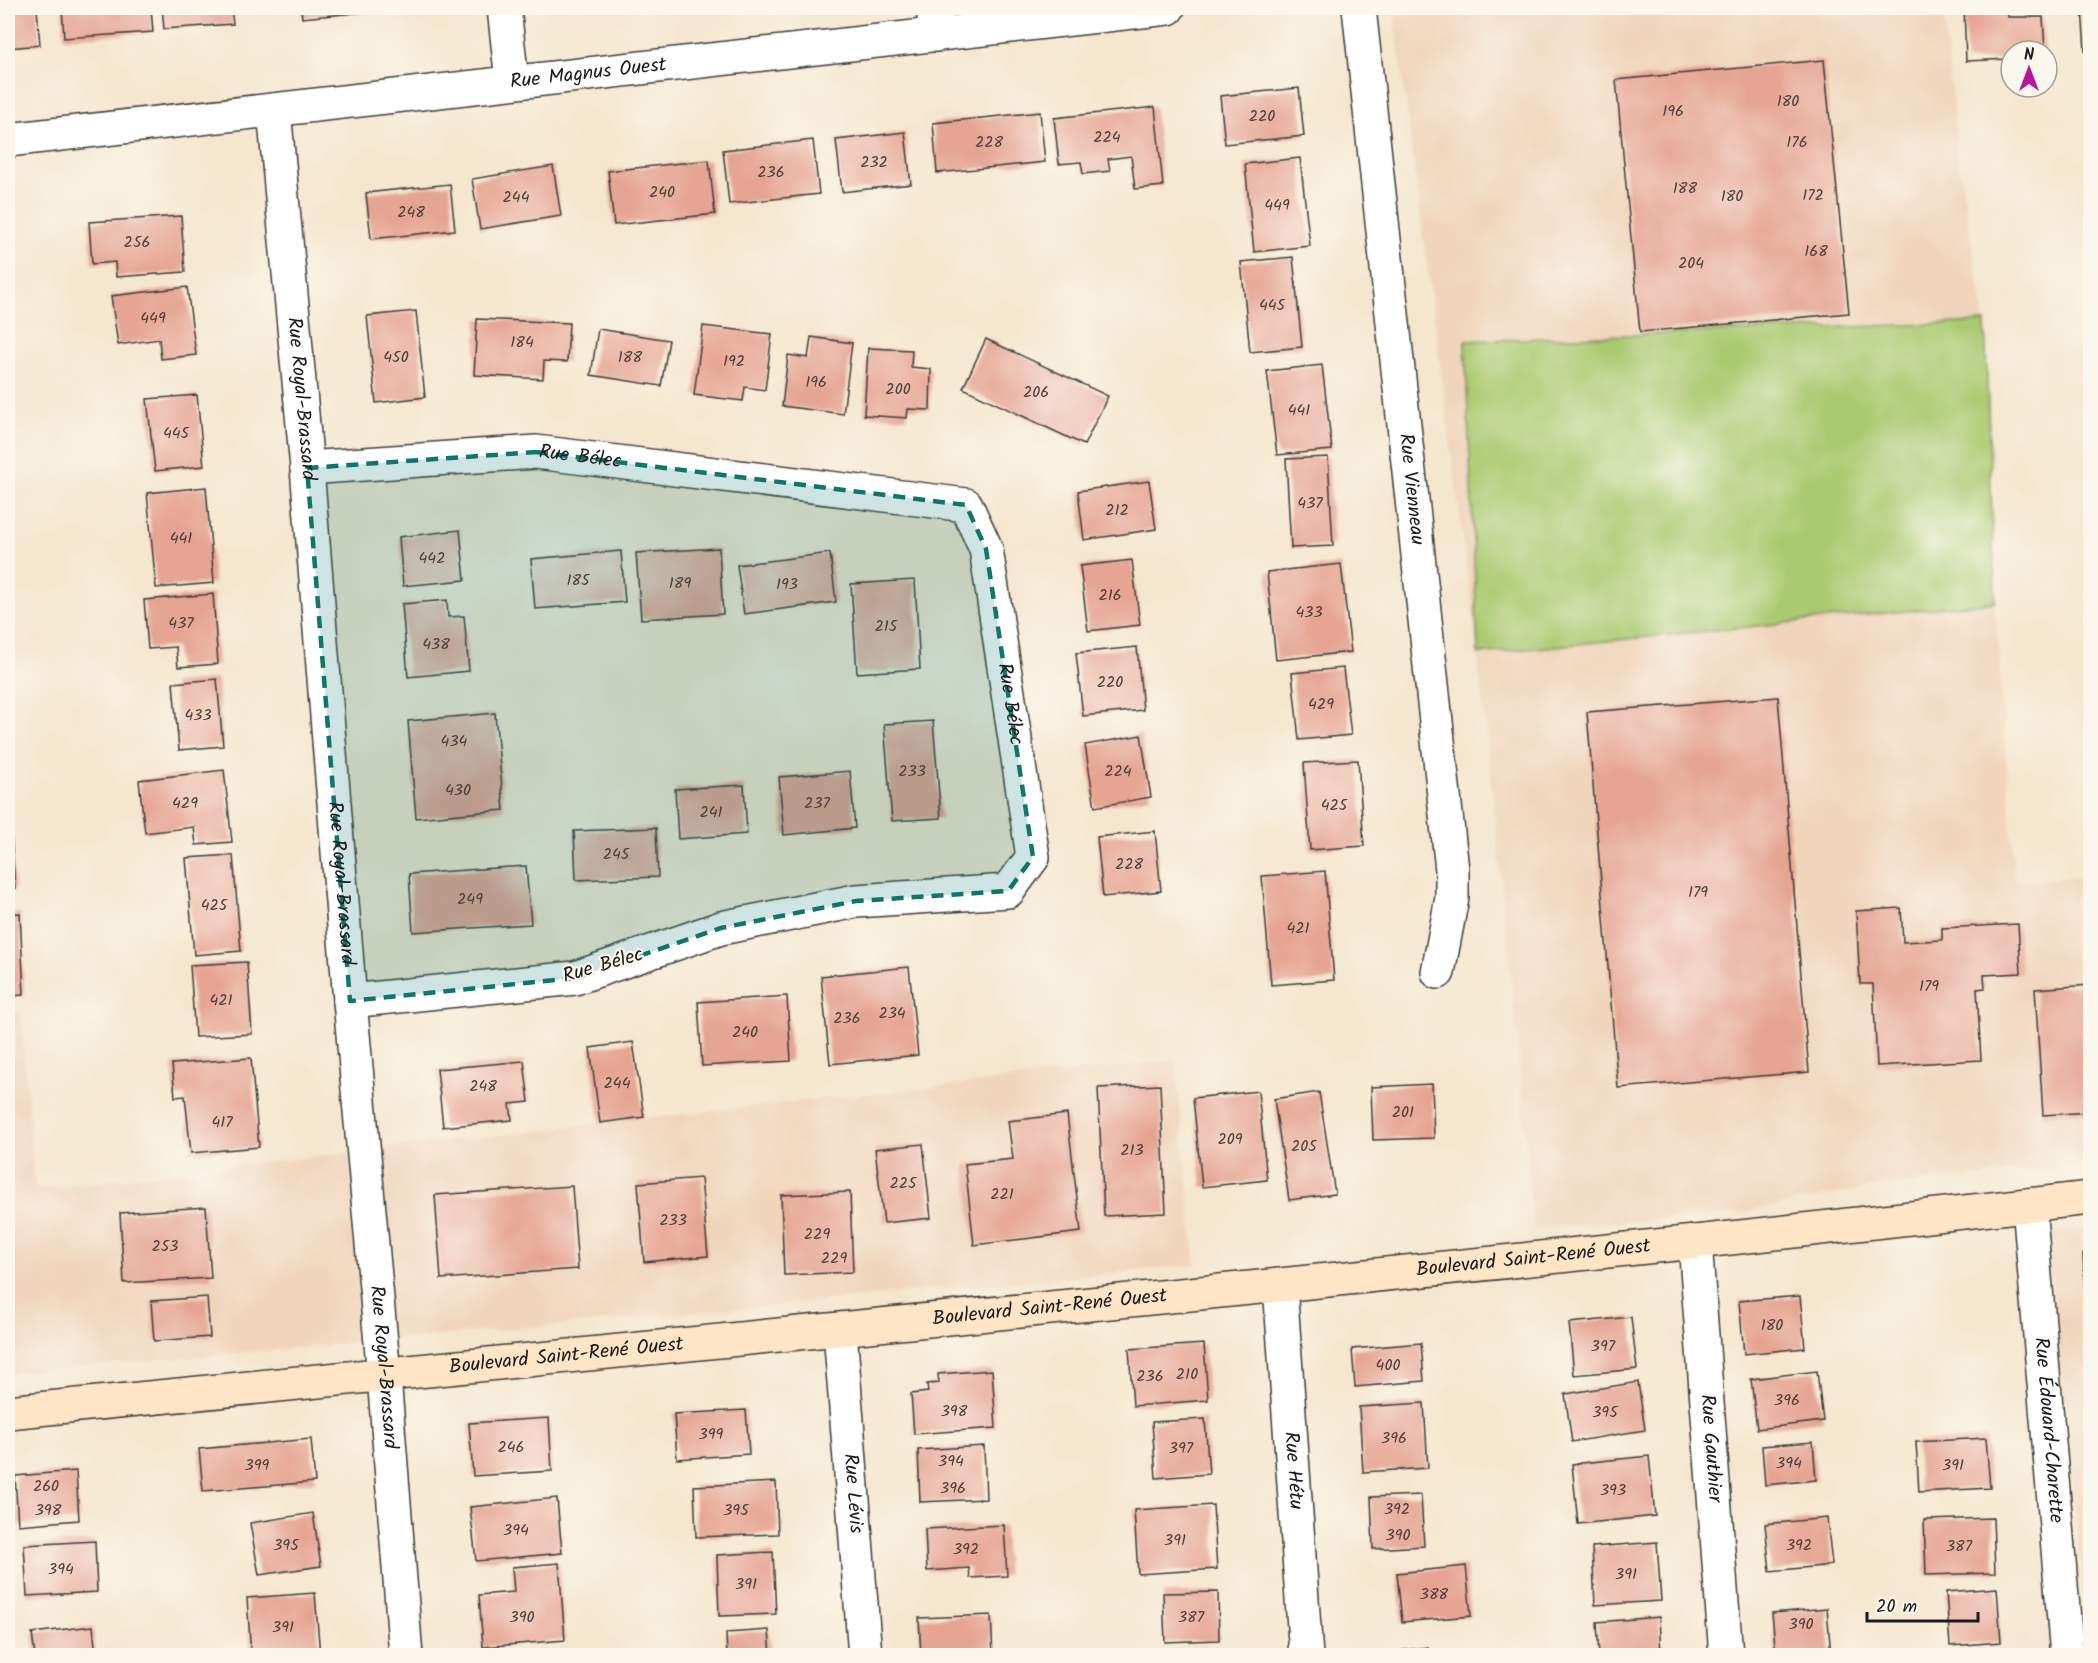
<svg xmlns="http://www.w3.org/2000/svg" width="2098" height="1663" font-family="Kalam,sans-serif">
<rect width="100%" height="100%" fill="#fbf7ec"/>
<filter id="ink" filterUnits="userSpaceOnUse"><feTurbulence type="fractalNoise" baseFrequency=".0167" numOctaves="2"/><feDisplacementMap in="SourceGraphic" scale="12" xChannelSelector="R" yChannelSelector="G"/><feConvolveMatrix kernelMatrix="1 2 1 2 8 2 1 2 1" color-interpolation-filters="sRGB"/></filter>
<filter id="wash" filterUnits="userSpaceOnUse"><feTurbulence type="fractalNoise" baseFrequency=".008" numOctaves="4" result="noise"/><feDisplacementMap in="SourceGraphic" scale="24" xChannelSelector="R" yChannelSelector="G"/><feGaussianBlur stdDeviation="1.35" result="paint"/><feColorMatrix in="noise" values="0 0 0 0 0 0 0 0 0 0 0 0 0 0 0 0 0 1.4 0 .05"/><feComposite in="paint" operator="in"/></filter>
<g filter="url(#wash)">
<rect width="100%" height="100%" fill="#f5e6ce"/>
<g fill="#f0d5bc">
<path d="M 1461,8 L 1943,8 L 1958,158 L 1985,322 L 1995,602 L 2015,881 L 2090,877 L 2090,1165 L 1877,1186 L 1738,1213 L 1533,1229 L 1517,1038 L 1478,654 L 1394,14 Z"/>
<path d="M 21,1012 L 35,1189 L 602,1123 L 1175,1061 L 1196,1265 L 619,1320 L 8,1373 L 8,1013 Z"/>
<path d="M 2090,1227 L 2090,1561 L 2080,1562 L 2046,1232 Z"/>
</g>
<path fill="#aaca71" stroke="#637346" stroke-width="1.5" d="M 1985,322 L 1995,602 L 1478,654 L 1465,341 Z"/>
<g id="blocks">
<g fill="#e6a594">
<path d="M 8,8 L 37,8 L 40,45 L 8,48 Z"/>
<path d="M 62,8 L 151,8 L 153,32 L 64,38 Z"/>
<path d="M 162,8 L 231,8 L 233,24 L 164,29 Z"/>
<path d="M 301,8 L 397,8 L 397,9 L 302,18 Z"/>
<path d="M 1964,8 L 2007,8 L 2008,17 L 2043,17 L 2045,51 L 2011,51 L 2011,59 L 1966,61 Z"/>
<path d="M 2082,8 L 2090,8 L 2090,51 L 2085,51 Z"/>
<path d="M 1824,60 L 1849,313 L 1640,332 L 1616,80 Z"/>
<path d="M 1299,88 L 1304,136 L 1225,144 L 1220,96 Z"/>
<path d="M 1155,107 L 1163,186 L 1135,189 L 1131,156 L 1108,159 L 1110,171 L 1083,174 L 1081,162 L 1059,164 L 1054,118 Z"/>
<path d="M 1040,112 L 1045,162 L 937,173 L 933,123 Z"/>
<path d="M 905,132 L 911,184 L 842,192 L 836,140 Z"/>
<path d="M 813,140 L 819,194 L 729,204 L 723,150 Z"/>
<path d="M 1300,158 L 1310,246 L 1254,252 L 1245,164 Z"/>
<path d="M 709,160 L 715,214 L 614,225 L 608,171 Z"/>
<path d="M 553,166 L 561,216 L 480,229 L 472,179 Z"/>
<path d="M 450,184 L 455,230 L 371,239 L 366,193 Z"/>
<path d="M 181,216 L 185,272 L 116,277 L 115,262 L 92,264 L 89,222 Z"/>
<path d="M 1293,257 L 1302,347 L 1250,352 L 1241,262 Z"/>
<path d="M 187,287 L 196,355 L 161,359 L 159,339 L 118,345 L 111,296 Z"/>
<path d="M 416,311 L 425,397 L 376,403 L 367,316 Z"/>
<path d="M 477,319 L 569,323 L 567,362 L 544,361 L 543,379 L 474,375 Z"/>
<path d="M 703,326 L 772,334 L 765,390 L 745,387 L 743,401 L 694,395 Z"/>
<path d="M 598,329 L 669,340 L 661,386 L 591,375 Z"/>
<path d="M 811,337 L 852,343 L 843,414 L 782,406 L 788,355 L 808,358 Z"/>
<path d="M 986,339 L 1108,396 L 1084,445 L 963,388 Z"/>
<path d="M 868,348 L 912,350 L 911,367 L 931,369 L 930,410 L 908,409 L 907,418 L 864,415 Z"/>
<path d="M 1322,365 L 1332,450 L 1277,455 L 1267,371 Z"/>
<path d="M 197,395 L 204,466 L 155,471 L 147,399 Z"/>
<path d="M 1328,457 L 1333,546 L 1291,548 L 1286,459 Z"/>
<path d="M 1149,481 L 1156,529 L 1084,540 L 1078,491 Z"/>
<path d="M 206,487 L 214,583 L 156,588 L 147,493 Z"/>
<path d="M 460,530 L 465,580 L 403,586 L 399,537 Z"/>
<path d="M 719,548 L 723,614 L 641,619 L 636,553 Z"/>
<path d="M 621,551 L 625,602 L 535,609 L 531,559 Z"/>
<path d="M 830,553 L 836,602 L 744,614 L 737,565 Z"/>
<path d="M 1132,560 L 1140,625 L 1088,631 L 1080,566 Z"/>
<path d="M 1341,564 L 1351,652 L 1276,660 L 1267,572 Z"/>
<path d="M 915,580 L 920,669 L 857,673 L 851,584 Z"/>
<path d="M 213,594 L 218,664 L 178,667 L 176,647 L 148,649 L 144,600 Z"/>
<path d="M 447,600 L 448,617 L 464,616 L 469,671 L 408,677 L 402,604 Z"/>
<path d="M 1137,647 L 1143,710 L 1083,716 L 1076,653 Z"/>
<path d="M 1343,668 L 1351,735 L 1299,740 L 1292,673 Z"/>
<path d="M 217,679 L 223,746 L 179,750 L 173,683 Z"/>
<path d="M 1778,697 L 1809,1072 L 1618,1088 L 1587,712 Z"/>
<path d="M 495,713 L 504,810 L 416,818 L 408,721 Z"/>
<path d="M 933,721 L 941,818 L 892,821 L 884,724 Z"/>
<path d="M 1141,735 L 1151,797 L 1095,807 L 1085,745 Z"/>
<path d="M 1358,760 L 1364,846 L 1310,850 L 1304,763 Z"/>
<path d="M 224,770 L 232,842 L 196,845 L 194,827 L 145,833 L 139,780 Z"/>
<path d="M 850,771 L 855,828 L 784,835 L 779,777 Z"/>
<path d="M 744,785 L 747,834 L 678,839 L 675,789 Z"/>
<path d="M 8,818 L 10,818 L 15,889 L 8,889 Z"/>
<path d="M 656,828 L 658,877 L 576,880 L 574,831 Z"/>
<path d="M 1155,831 L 1161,891 L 1103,897 L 1097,837 Z"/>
<path d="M 233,855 L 241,951 L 194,955 L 186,858 Z"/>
<path d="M 526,866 L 531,924 L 413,932 L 409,874 Z"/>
<path d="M 1325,871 L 1334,980 L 1271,985 L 1262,876 Z"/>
<path d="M 1901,908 L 1903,942 L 1942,940 L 1942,928 L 2018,924 L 2021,973 L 1984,975 L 1985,988 L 1977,989 L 1981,1060 L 1877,1066 L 1873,984 L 1860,984 L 1856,911 Z"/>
<path d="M 20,913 L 24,995 L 8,996 L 8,914 Z"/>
<path d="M 247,962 L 252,1034 L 195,1037 L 190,965 Z"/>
<path d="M 909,967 L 918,1055 L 830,1064 L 821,976 Z"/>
<path d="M 2090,985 L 2090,1112 L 2043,1115 L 2035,989 Z"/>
<path d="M 787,996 L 791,1061 L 702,1066 L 698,1002 Z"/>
<path d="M 633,1042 L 644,1117 L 600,1123 L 590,1048 Z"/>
<path d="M 251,1058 L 259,1147 L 191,1153 L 185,1096 L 175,1097 L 172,1064 Z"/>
<path d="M 524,1061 L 529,1102 L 510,1104 L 512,1120 L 443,1127 L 437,1069 Z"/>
<path d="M 1432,1084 L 1434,1138 L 1373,1140 L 1371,1087 Z"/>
<path d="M 1160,1085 L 1166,1213 L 1104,1216 L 1098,1088 Z"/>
<path d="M 1258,1091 L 1267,1180 L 1202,1187 L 1193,1098 Z"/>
<path d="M 1319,1092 L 1335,1194 L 1289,1200 L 1274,1099 Z"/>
<path d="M 1067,1114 L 1081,1232 L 974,1245 L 965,1164 L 1013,1159 L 1008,1121 Z"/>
<path d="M 923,1144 L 931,1218 L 884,1223 L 875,1149 Z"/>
<path d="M 701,1178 L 708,1256 L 644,1262 L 638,1183 Z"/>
<path d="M 572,1186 L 578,1269 L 441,1279 L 435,1195 Z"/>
<path d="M 850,1192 L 853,1272 L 784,1275 L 781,1195 Z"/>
<path d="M 206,1207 L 211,1278 L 124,1283 L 120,1213 Z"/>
<path d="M 2090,1253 L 2090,1311 L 2086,1311 L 2083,1254 Z"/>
<path d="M 1800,1296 L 1805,1348 L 1744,1354 L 1739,1301 Z"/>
<path d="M 207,1297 L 210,1337 L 154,1341 L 151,1301 Z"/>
<path d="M 1631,1317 L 1637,1369 L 1574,1375 L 1569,1323 Z"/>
<path d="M 1421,1343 L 1424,1381 L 1355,1387 L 1352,1349 Z"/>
<path d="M 1204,1344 L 1208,1400 L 1133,1406 L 1129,1349 Z"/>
<path d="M 992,1370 L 996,1428 L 914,1434 L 911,1394 L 928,1392 L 927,1384 L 939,1383 L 938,1374 Z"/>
<path d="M 1817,1371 L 1823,1421 L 1757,1429 L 1751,1379 Z"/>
<path d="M 1638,1382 L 1645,1430 L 1572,1442 L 1565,1394 Z"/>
<path d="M 1424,1403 L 1428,1468 L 1363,1472 L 1359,1407 Z"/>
<path d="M 746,1410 L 749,1454 L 677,1459 L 674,1414 Z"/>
<path d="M 549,1418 L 552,1471 L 473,1476 L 469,1423 Z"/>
<path d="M 1205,1419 L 1209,1474 L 1156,1478 L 1152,1422 Z"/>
<path d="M 1986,1438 L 1990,1488 L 1919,1492 L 1916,1442 Z"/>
<path d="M 311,1439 L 315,1482 L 203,1491 L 199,1449 Z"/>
<path d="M 1813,1442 L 1816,1480 L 1765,1485 L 1762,1446 Z"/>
<path d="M 984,1446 L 986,1499 L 920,1502 L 918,1450 Z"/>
<path d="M 1649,1456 L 1655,1516 L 1578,1524 L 1572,1464 Z"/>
<path d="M 76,1471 L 79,1520 L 18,1525 L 15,1476 Z"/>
<path d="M 776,1482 L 778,1534 L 696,1537 L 694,1486 Z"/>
<path d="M 1421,1495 L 1424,1546 L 1373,1549 L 1371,1497 Z"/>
<path d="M 557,1498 L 562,1553 L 476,1561 L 470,1507 Z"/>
<path d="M 1213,1505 L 1217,1569 L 1138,1574 L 1134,1510 Z"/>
<path d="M 313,1513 L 321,1566 L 259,1575 L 250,1523 Z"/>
<path d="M 1827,1518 L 1832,1565 L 1770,1571 L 1765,1524 Z"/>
<path d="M 1993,1518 L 1995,1573 L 1926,1575 L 1924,1520 Z"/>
<path d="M 1004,1525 L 1007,1576 L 970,1578 L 969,1568 L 927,1571 L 925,1529 Z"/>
<path d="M 95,1541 L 97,1592 L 27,1596 L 24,1545 Z"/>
<path d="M 1657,1542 L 1661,1601 L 1595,1605 L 1592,1547 Z"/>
<path d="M 773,1552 L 776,1614 L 719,1616 L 717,1555 Z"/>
<path d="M 559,1563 L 565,1640 L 483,1647 L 479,1595 L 514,1592 L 512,1567 Z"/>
<path d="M 1466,1566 L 1471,1616 L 1402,1622 L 1397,1573 Z"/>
<path d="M 1997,1588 L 2001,1642 L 1950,1646 L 1946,1592 Z"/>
<path d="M 1218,1592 L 1219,1640 L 1165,1642 L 1163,1593 Z"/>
<path d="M 315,1593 L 320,1656 L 251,1656 L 247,1598 Z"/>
<path d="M 1827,1608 L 1831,1656 L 1776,1656 L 1772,1613 Z"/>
<path d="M 991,1615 L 993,1656 L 921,1656 L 919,1618 Z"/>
<path d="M 1659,1617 L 1661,1656 L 1599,1656 L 1597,1622 Z"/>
<path d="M 93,1626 L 96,1656 L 35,1656 L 32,1633 Z"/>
<path d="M 769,1630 L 771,1656 L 727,1656 L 726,1633 Z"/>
<path d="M 1428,1647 L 1429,1656 L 1382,1656 L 1382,1653 Z"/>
</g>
</g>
</g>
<g filter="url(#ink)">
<use href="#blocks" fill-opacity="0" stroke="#3d3a37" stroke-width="1.5"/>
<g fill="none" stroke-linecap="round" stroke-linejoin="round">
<defs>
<g id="street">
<path d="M 504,8 L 512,82"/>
<path d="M 933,8 L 936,35"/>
<path id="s1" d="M 1359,8 L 1452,870 L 1452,898 L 1438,972"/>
<path id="s2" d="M 274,110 L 307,468 L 350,1001 L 384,1376 L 406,1656"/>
<path id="s3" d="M 8,140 L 1168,8"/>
<path id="s4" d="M 307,468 L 536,452 L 966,505 L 986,549 L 1033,857 L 1008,891 L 856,901 L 721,928 L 575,978 L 350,1001"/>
<path id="s5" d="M 2029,1205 L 2067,1656"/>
<path id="s6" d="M 1695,1242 L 1726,1656"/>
<path id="s7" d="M 1280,1285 L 1306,1656"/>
<path id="s8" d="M 840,1330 L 865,1656"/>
</g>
<g id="secondary">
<path id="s9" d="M 8,1412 L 1280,1285 L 1695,1242 L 2090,1198"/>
</g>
</defs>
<use href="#street" stroke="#3d3a37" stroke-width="36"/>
<use href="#secondary" stroke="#3d3a37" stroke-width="36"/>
<use href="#street" stroke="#fff" stroke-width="33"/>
<use href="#secondary" stroke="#fde5c5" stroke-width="33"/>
</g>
</g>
<path fill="#0f766e" fill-opacity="0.2" stroke="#0f766e" stroke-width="4.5" stroke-dasharray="12 8" stroke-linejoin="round" d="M 536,452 L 966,505 L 986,549 L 1033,857 L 1008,891 L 856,901 L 721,928 L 575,978 L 350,1001 L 307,468 Z"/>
<g text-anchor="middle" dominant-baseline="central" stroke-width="4.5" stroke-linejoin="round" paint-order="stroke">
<g font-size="16" fill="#4e3e3a">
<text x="1788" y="101">180</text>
<text x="1673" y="111">196</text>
<text x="1262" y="116">220</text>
<text x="1107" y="137">224</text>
<text x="989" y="142">228</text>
<text x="1797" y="142">176</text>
<text x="874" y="162">232</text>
<text x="771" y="172">236</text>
<text x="1685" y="188">188</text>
<text x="662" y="192">240</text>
<text x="1813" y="195">172</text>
<text x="1732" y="196">180</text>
<text x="516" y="197">244</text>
<text x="1277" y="205">449</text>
<text x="411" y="212">248</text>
<text x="137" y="242">256</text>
<text x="1816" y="251">168</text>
<text x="1691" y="263">204</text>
<text x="1272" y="305">445</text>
<text x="153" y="318">449</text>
<text x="522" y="342">184</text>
<text x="396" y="357">450</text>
<text x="630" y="357">188</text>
<text x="734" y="361">192</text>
<text x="816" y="382">196</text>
<text x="898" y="389">200</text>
<text x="1036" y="392">206</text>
<text x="1299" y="410">441</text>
<text x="176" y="433">445</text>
<text x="1310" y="503">437</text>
<text x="1117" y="510">212</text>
<text x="181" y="538">441</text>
<text x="432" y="558">442</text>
<text x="578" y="580">185</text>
<text x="680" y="583">189</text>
<text x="787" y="584">193</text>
<text x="1110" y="595">216</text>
<text x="1309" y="612">433</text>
<text x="181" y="623">437</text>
<text x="886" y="626">215</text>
<text x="436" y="644">438</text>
<text x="1110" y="682">220</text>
<text x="1321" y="704">429</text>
<text x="198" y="715">433</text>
<text x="454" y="741">434</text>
<text x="912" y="771">233</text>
<text x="1118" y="771">224</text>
<text x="458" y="790">430</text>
<text x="185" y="803">429</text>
<text x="817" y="803">237</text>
<text x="1334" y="805">425</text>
<text x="711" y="812">241</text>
<text x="616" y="854">245</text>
<text x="1129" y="864">228</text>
<text x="1698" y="892">179</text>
<text x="470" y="899">249</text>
<text x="214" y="905">425</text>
<text x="1298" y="928">421</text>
<text x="1929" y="986">179</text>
<text x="221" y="1000">421</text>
<text x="892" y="1013">234</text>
<text x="847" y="1018">236</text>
<text x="745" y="1032">240</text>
<text x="617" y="1083">244</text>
<text x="483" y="1086">248</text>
<text x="1403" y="1112">201</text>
<text x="222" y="1122">417</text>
<text x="1230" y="1139">209</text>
<text x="1304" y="1146">205</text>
<text x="1132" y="1150">213</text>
<text x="903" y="1183">225</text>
<text x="1002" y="1194">221</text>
<text x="673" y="1220">233</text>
<text x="817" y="1234">229</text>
<text x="165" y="1246">253</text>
<text x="834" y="1258">229</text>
<text x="1772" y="1325">180</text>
<text x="1603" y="1346">397</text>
<text x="1388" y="1365">400</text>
<text x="1187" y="1374">210</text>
<text x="1150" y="1376">236</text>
<text x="1787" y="1400">396</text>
<text x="954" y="1411">398</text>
<text x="1605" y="1412">395</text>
<text x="711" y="1434">399</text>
<text x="1394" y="1438">396</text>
<text x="511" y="1447">246</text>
<text x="1181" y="1448">397</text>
<text x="951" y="1461">394</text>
<text x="1789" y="1463">394</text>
<text x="257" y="1465">399</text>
<text x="1953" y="1465">391</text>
<text x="46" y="1486">260</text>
<text x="953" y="1488">396</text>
<text x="1613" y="1490">393</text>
<text x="1397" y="1509">392</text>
<text x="48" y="1510">398</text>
<text x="736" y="1510">395</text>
<text x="516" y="1530">394</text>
<text x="1398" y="1535">390</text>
<text x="1175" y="1540">391</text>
<text x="286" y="1545">395</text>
<text x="1799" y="1545">392</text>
<text x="1959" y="1546">387</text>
<text x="966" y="1549">392</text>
<text x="61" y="1569">394</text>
<text x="1626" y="1574">391</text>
<text x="746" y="1584">391</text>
<text x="1434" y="1594">388</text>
<text x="522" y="1617">390</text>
<text x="1191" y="1617">387</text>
<text x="1801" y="1624">390</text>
<text x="283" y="1627">391</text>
</g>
<g font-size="20" fill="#1c1c1c" stroke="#fbf7ec">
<text stroke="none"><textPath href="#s3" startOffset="584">Rue Magnus Ouest</textPath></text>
<text stroke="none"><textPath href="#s2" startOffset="290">Rue Royal-Brassard</textPath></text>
<text stroke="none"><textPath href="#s4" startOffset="274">Rue Bélec</textPath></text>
<text stroke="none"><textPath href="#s1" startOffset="484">Rue Vienneau</textPath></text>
<text stroke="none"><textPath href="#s4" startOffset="868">Rue Bélec</textPath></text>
<text stroke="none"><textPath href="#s2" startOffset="776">Rue Royal-Brassard</textPath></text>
<text transform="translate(603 966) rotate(-16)">Rue Bélec</text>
<text stroke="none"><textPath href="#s9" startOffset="1533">Boulevard Saint-René Ouest</textPath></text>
<text stroke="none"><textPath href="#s9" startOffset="1047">Boulevard Saint-René Ouest</textPath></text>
<text stroke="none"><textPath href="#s9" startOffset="561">Boulevard Saint-René Ouest</textPath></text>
<text stroke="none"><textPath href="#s2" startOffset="1262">Rue Royal-Brassard</textPath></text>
<text stroke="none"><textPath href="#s5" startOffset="226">Rue Édouard-Charette</textPath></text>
<text stroke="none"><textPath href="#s6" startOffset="207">Rue Gauthier</textPath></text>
<text stroke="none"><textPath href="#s7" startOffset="186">Rue Hétu</textPath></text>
<text stroke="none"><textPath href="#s8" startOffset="164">Rue Lévis</textPath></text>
</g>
</g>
<rect width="2098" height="1663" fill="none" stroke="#fbf7ec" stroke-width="30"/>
<g transform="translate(2029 69)"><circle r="28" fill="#fbf7ec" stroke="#a29f99" stroke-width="1.5"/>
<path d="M0-4.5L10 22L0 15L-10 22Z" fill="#b5179e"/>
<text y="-9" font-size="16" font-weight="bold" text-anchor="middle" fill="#1c1c1c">N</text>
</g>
<path d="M1867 1612v9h111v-9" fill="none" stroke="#1c1c1c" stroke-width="3"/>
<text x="1876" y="1612" font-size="18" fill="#1c1c1c" stroke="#fbf7ec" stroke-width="4.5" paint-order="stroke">20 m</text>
</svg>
